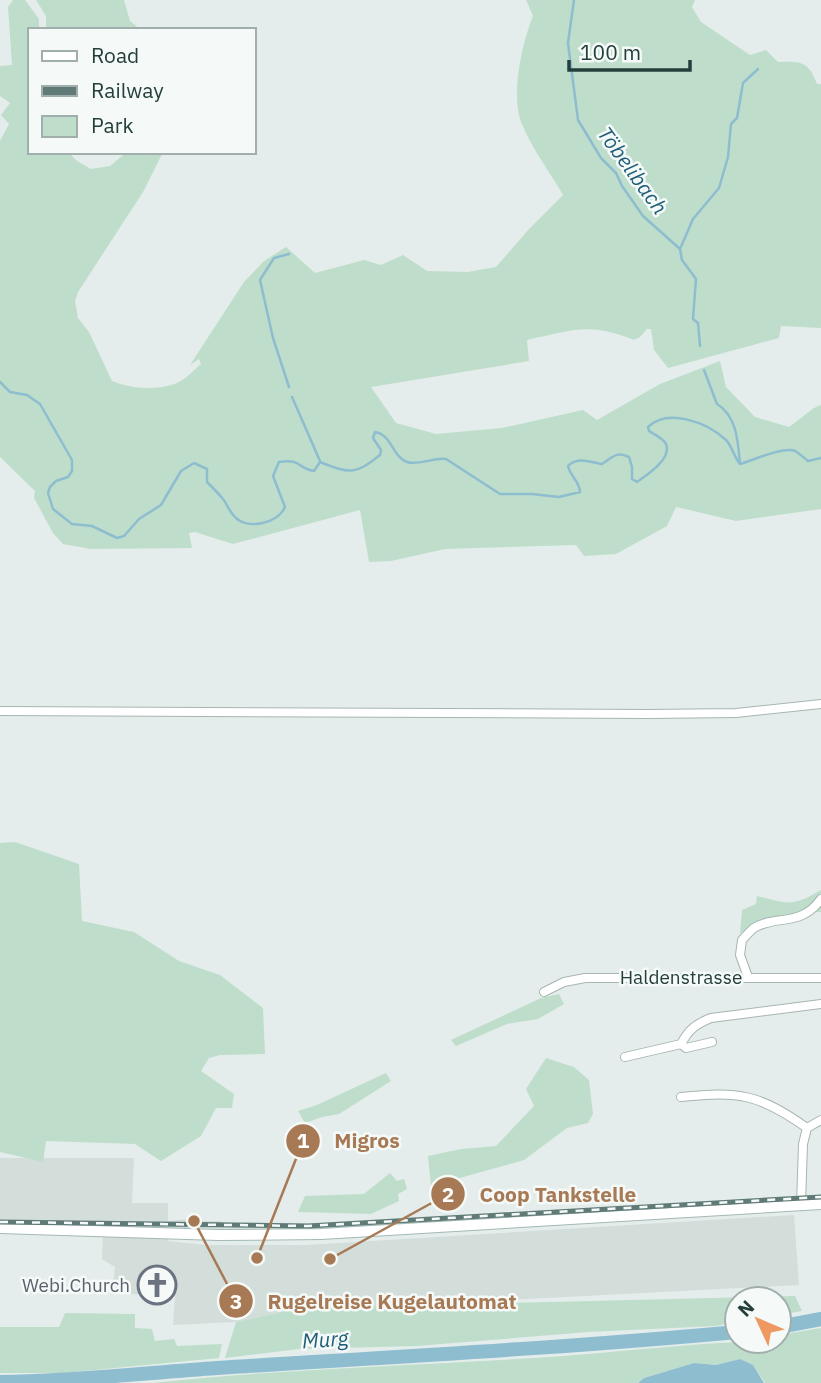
<svg xmlns="http://www.w3.org/2000/svg" width="821" height="1383" font-family="'IBM Plex Sans',sans-serif">
<rect width="100%" height="100%" fill="#e4edeb"/>
<path fill="#d3ddda" d="M 0,1158 L 134,1158 L 132,1203 L 168,1203 L 168,1221 L 190,1219 L 191,1221 L 221,1221 L 222,1224 L 334,1223 L 821,1195 L 821,1200 L 308,1229 L 168,1228 L 168,1241 L 205,1245 L 306,1245 L 794,1215 L 799,1285 L 432,1304 L 301,1308 L 236,1322 L 173,1325 L 175,1296 L 112,1293 L 115,1267 L 102,1259 L 103,1227 L 0,1224 Z"/>
<g fill="#bedecb">
<path d="M 13,0 L 25,0 L 39,19 L 39,30 L 30,30 L 30,152 L 68,152 L 77,161 L 91,169 L 110,166 L 127,152 L 163,152 L 143,192 L 78,292 L 75,301 L 78,318 L 89,332 L 112,381 C 131,389 160,391 179,382 C 187,378 194,370 201,364 L 199,359 L 190,365 L 244,282 L 264,261 L 286,247 L 315,273 L 364,260 L 381,265 L 403,255 L 427,271 L 468,272 L 496,267 L 529,229 L 563,195 C 550,172 532,149 522,124 C 510,97 522,43 533,16 L 526,0 L 695,0 L 692,7 L 701,22 L 750,55 L 766,50 L 778,62 C 800,61 809,61 817,84 L 821,84 L 821,328 L 781,326 L 779,338 L 668,368 L 654,350 L 651,329 L 647,329 L 640,337 L 634,340 C 589,322 573,330 527,340 L 529,361 L 371,387 L 396,423 L 436,434 L 502,428 L 583,410 L 597,420 L 660,384 L 720,361 L 726,387 L 755,417 L 789,427 L 814,408 L 821,405 L 821,509 L 736,521 L 676,507 L 667,526 L 616,554 L 584,556 L 576,545 L 445,549 L 391,561 L 369,562 L 360,510 L 233,544 L 195,532 L 189,533 L 192,548 L 91,549 L 63,544 L 53,533 L 34,498 L 35,491 L 0,457 L 0,141 L 9,124 L 1,115 L 10,103 L 0,96 L 0,66 L 12,65 L 8,7 Z"/>
<path d="M 36,0 L 124,0 L 130,21 L 141,30 L 46,30 L 46,16 Z"/>
<path d="M 15,842 L 79,864 L 82,921 L 134,932 L 179,961 L 220,975 L 263,1008 L 265,1054 L 220,1055 L 209,1058 L 201,1071 L 234,1094 L 232,1108 L 216,1108 L 201,1136 L 161,1161 L 135,1144 L 46,1141 L 43,1162 L 0,1152 L 0,843 Z"/>
<path d="M 821,890 L 821,912 L 801,913 L 754,925 L 740,934 L 742,910 L 756,904 L 757,896 C 789,904 792,907 821,890 Z"/>
<path d="M 559,994 L 564,1004 L 538,1019 L 507,1024 L 456,1046 L 451,1040 L 541,998 Z"/>
<path d="M 546,1058 L 574,1067 L 589,1080 L 593,1114 L 588,1123 L 567,1128 L 524,1160 L 431,1186 L 428,1156 L 461,1149 L 496,1146 L 534,1106 L 526,1089 Z"/>
<path d="M 386,1073 L 391,1081 L 339,1114 L 322,1117 L 305,1123 L 298,1111 L 317,1105 Z"/>
<path d="M 390,1173 L 397,1181 L 404,1179 L 407,1189 L 398,1194 L 399,1201 L 371,1214 L 298,1212 L 305,1196 L 364,1194 Z"/>
<path d="M 795,1296 L 802,1311 L 779,1315 L 779,1299 L 737,1299 L 737,1322 L 716,1326 L 588,1332 L 417,1346 L 299,1349 L 225,1358 L 236,1322 L 301,1308 Z"/>
<path d="M 65,1313 L 135,1314 L 135,1328 L 152,1329 L 155,1341 L 174,1339 L 177,1346 L 222,1344 L 219,1358 L 63,1373 L 0,1373 L 0,1327 L 59,1327 Z"/>
<path d="M 821,1328 L 821,1383 L 765,1383 L 753,1365 L 740,1359 L 716,1365 L 694,1363 L 644,1378 L 638,1383 L 151,1383 C 279,1369 406,1366 534,1358 C 616,1353 698,1341 779,1341 L 779,1335 Z"/>
</g>
<path fill="#8ebdd0" d="M 740,1359 L 753,1365 L 764,1383 L 638,1383 L 644,1378 L 694,1363 L 716,1365 Z"/>
<g fill="none" stroke-linecap="round" stroke-linejoin="round">
<g stroke="#8ebdd0" stroke-width="2.5">
<path d="M 574,0 L 568,43 L 578,120 L 601,158 L 616,173 L 622,186 L 643,216 L 680,249 L 682,260 L 696,279 L 693,319 L 698,323 L 700,346"/>
<path d="M 680,249 L 693,219 L 719,188 L 728,157 L 731,124 L 737,118 L 743,83 L 758,69"/>
<path d="M 289,254 L 274,258 L 260,280 L 273,338 L 289,387"/>
<path d="M 704,370 L 717,404 C 737,416 738,442 740,464"/>
<path d="M 0,382 L 10,392 L 27,395 L 40,404 L 72,460 L 72,471 L 68,477 L 56,481 L 50,487 L 48,493 L 53,509 L 72,524 L 92,526 L 117,538 L 124,536 L 139,519 L 161,505 L 181,471 L 194,463 L 207,469 L 207,482 C 212,487 218,493 223,499 C 227,504 230,513 236,518 C 249,530 278,523 285,507 L 273,476 L 279,462 C 300,458 299,469 314,471 L 320,462 C 350,474 355,475 380,455 L 381,450 L 373,438 L 375,432 C 392,435 392,456 407,462 C 418,466 434,457 446,459 L 500,494 L 532,494 L 559,497 L 580,492 C 580,482 570,476 568,466 C 577,456 590,462 602,464 C 613,457 616,451 629,457 L 632,467 L 632,479 L 637,482 C 647,475 672,459 666,444 C 664,439 654,434 649,431 L 648,427 C 668,408 707,422 726,440 C 732,446 734,457 740,464 C 751,461 784,446 795,451 C 799,453 804,458 808,461 L 821,458"/>
<path d="M 292,397 L 320,461"/>
</g>
<g stroke="#8ebdd0" stroke-width="14">
<path d="M 779,1327 L 821,1319"/>
<path d="M 0,1382 C 73,1381 145,1373 217,1368 C 391,1357 564,1348 737,1332"/>
</g>
<defs>
<g id="minor">
<path d="M 0,711 L 648,714 L 736,713 L 821,704"/>
<path d="M 748,977 L 740,955 L 742,940 C 746,936 750,931 754,928 C 777,914 800,928 821,899"/>
<path d="M 544,992 L 564,982 L 585,978 L 821,978"/>
<path d="M 681,1044 L 686,1048 L 712,1042"/>
<path d="M 625,1057 L 681,1044 C 689,1029 696,1024 711,1018 L 821,1004"/>
<path d="M 681,1097 C 739,1091 759,1094 807,1128"/>
<path d="M 801,1205 L 803,1144 L 807,1128 L 821,1120"/>
</g>
<path id="secondary" d="M 0,1228 L 218,1235 L 321,1234 L 821,1204"/>
</defs>
<use href="#minor" stroke="#a7b5b3" stroke-width="10"/>
<use href="#secondary" stroke="#a3b9b4" stroke-width="12"/>
<use href="#minor" stroke="#fff" stroke-width="8"/>
<use href="#secondary" stroke="#fff" stroke-width="10"/>
<defs>
<path id="rail" d="M 0,1222 L 308,1226 L 821,1197"/>
</defs>
<use href="#rail" stroke="#5f7a77" stroke-width="5"/>
<use href="#rail" stroke="#f5faf8" stroke-width="2.5" stroke-dasharray="8" stroke-linecap="butt"/>
</g>
<defs>
<symbol id="church-ring" viewBox="-11 -11 22 22"><circle r="9.5" fill="#f5faf8" stroke="#6b7280" stroke-width="1.5"/><path d="M-1.2-6h2.4v3.5h3.3v2.4h-3.3V6h-2.4V-.1h-3.3v-2.4h3.3Z" fill="#6b7280"/></symbol>
</defs>
<g fill-rule="evenodd">
<use href="#church-ring" x="135" y="1263" width="44" height="44"/>
</g>
<g text-anchor="middle" dominant-baseline="central" stroke-width="5" stroke-linejoin="round" paint-order="stroke">
<g font-size="19" fill="#243f3b" stroke="#f5faf8">
<text x="681" y="977">Haldenstrasse</text>
</g>
<g font-size="19" fill="#5b616d" stroke="#f5faf8" text-anchor="end">
<text x="130" y="1285">Webi.Church</text>
</g>
<g font-size="21" font-style="italic" fill="#1f5e7a" stroke="#f5faf8">
<text transform="translate(633 170) rotate(54)">Töbelibach</text>
<text transform="translate(325 1339) rotate(-4)">Murg</text>
</g>
</g>
<path fill="none" stroke="#a77954" stroke-width="2.5" d="M257 1258L303 1141M330 1259L448 1194M194 1221L236 1301"/>
<g fill="#a77954" stroke="#f5faf8" stroke-width="2.5">
<circle cx="257" cy="1258" r="7"/>
<circle cx="330" cy="1259" r="7"/>
<circle cx="194" cy="1221" r="7"/>
<circle cx="303" cy="1141" r="18"/>
<circle cx="448" cy="1194" r="18"/>
<circle cx="236" cy="1301" r="18"/>
</g>
<g font-size="21" text-anchor="middle" font-weight="bold" fill="#fff">
<text x="303" y="1148">1</text>
<text x="448" y="1202">2</text>
<text x="236" y="1309">3</text>
</g>
<g font-size="21" text-anchor="middle" font-weight="bold" fill="#a77954" stroke="#f5faf8" stroke-width="5" stroke-linejoin="round" paint-order="stroke">
<text x="367" y="1148">Migros</text>
<text x="558" y="1202">Coop Tankstelle</text>
<text x="392" y="1309">Rugelreise Kugelautomat</text>
</g>
<rect x="28" y="28" width="228" height="126" fill="#f5faf8" stroke="#a1afac" stroke-width="2"/>
<rect x="42" y="51" width="35" height="10" fill="#ffffff" stroke="#a1afac" stroke-width="2"/>
<text x="91" y="63" font-size="21" fill="#243f3b">Road</text>
<rect x="42" y="86" width="35" height="10" fill="#5f7a77" stroke="#a1afac" stroke-width="2"/>
<text x="91" y="98" font-size="21" fill="#243f3b">Railway</text>
<rect x="42" y="116" width="35" height="21" fill="#bedecb" stroke="#a1afac" stroke-width="2"/>
<text x="91" y="133" font-size="21" fill="#243f3b">Park</text>
<g transform="translate(758 1320) rotate(314)"><circle r="33" fill="#f5faf8" stroke="#a1afac" stroke-width="2"/>
<path d="M0-5L12 26L0 18L-12 26Z" fill="#ee9862"/>
<text y="-10" font-size="19" font-weight="bold" text-anchor="middle" fill="#243f3b">N</text>
</g>
<path d="M569 60v10h121v-10" fill="none" stroke="#243f3b" stroke-width="3.5"/>
<text x="580" y="60" font-size="21" fill="#243f3b" stroke="#f5faf8" stroke-width="5" paint-order="stroke">100 m</text>
</svg>
